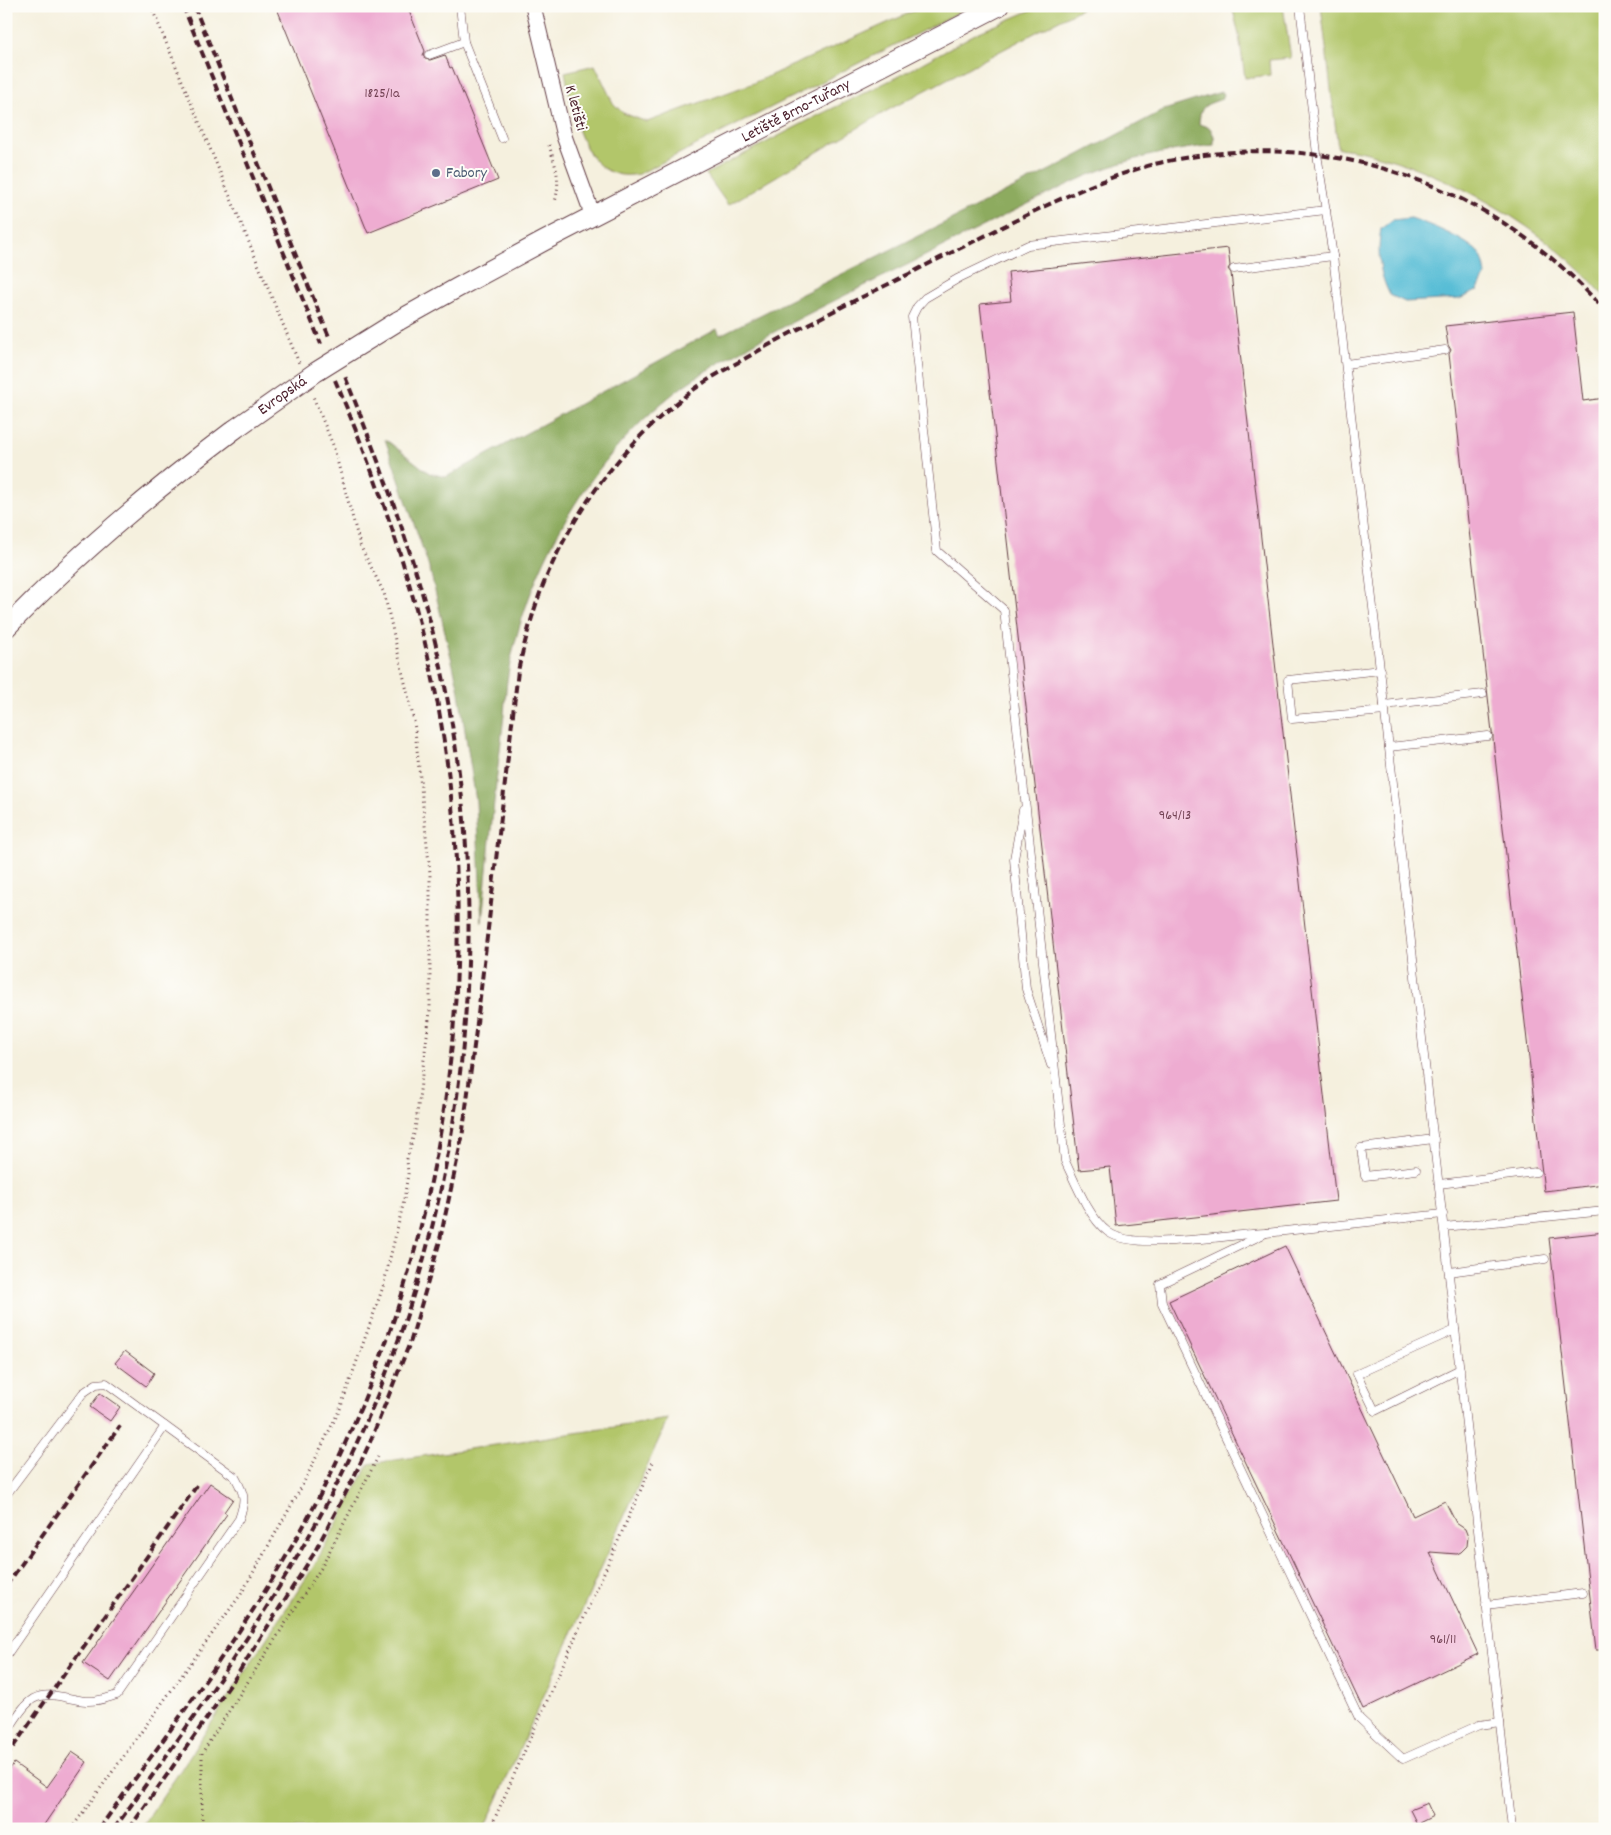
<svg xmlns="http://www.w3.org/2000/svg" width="1611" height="1835" font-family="Dekko,sans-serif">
<rect width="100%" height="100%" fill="#fdfcf7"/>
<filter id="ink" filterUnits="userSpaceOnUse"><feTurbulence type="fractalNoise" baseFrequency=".02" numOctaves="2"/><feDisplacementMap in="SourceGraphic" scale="10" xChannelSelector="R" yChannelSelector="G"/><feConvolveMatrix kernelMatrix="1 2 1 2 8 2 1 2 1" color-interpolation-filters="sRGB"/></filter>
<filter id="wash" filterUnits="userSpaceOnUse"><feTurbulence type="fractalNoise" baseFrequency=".0096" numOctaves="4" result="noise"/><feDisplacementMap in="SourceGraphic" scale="20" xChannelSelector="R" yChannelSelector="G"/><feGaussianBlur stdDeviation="1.12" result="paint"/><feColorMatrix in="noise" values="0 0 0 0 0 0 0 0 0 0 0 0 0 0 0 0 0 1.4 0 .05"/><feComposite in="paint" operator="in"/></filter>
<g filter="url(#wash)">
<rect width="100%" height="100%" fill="#f5f0de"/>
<g fill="#b2c66a" stroke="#7e724a">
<path d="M 925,6 L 972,6 L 639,174 C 582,186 573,112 565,72 L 595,65 L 613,103 L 623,113 L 647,122 L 751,84 Z"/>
<path d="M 1041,6 L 1086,6 L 890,109 L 728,205 L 706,174 L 817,116 L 895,78 L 977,33 Z"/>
<path d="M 1232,6 L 1283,6 L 1291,58 L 1269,60 L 1270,75 L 1245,78 L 1239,35 Z"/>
<path d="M 1321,6 L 1605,6 L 1605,297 C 1549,229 1449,172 1364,152 C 1355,150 1346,149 1338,148 Z"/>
<path d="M 668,1419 L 484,1829 L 141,1829 L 178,1774 L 314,1566 L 369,1464 Z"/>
</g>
<path fill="#8dab5e" stroke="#6c6544" d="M 1221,92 L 1224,94 L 1222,99 C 1205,105 1200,105 1199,124 L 1210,128 L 1214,136 L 1214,145 C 1179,149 1144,155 1110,167 C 1086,175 1063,187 1040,198 C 995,220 951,243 907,265 C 852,292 797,318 744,349 C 721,362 699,374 678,390 C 590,458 532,559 509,668 C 505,689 505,711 502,733 C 494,796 488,859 482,922 L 476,801 L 458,686 L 430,570 L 385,439 L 429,473 L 446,477 L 717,329 L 720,335 L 1052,169 L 1164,110 Z"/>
<path fill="#58bdd6" stroke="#516e80" d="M 1411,218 C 1428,224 1472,241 1481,256 C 1484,262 1485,269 1486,275 L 1477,291 L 1459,299 L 1405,302 L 1390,295 C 1379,274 1377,252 1381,229 L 1392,220 Z"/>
<g id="blocks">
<g fill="#eeacd1">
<path d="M 276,6 L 407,6 L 425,51 L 423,55 L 425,59 L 430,60 L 445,55 L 450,68 L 452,67 L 498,180 L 368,233 Z"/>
<path d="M 1228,248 L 1230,266 L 1228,269 L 1231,273 L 1336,1201 L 1116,1226 L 1110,1167 L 1079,1170 L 980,304 L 1011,301 L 1008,272 Z"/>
<path d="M 1573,312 L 1583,401 L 1605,398 L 1605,1184 L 1544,1191 L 1493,739 L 1493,735 L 1492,732 L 1449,354 L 1451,350 L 1448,345 L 1445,326 Z"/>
<path d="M 1605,1232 L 1605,1650 L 1596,1650 L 1549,1238 Z"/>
<path d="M 1285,1246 L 1413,1516 L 1445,1501 L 1456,1523 L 1465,1529 L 1468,1537 L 1467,1546 L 1461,1552 L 1457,1554 L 1430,1552 L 1478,1654 L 1363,1709 L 1169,1301 Z"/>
<path d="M 125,1351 L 154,1373 L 146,1386 L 115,1363 Z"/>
<path d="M 100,1393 L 120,1407 L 110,1421 L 90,1407 Z"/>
<path d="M 210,1483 L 233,1499 L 224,1512 L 227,1514 L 110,1681 L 83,1663 Z"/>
<path d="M 72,1752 L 87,1762 L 41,1829 L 6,1829 L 6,1775 L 14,1763 L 47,1787 Z"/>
<path d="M 1427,1803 L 1433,1816 L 1417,1824 L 1410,1810 Z"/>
</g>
</g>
</g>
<g filter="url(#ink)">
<use href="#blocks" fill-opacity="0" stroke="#643e46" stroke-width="1"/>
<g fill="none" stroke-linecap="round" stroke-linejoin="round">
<defs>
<g id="service">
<path d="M 460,6 L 464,42 L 502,138"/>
<path d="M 1300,6 L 1317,154 L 1333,256 L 1512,1829"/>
<path d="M 429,55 L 464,42"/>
<path d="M 1234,269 L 1333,256"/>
<path d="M 1346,364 L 1445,350"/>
<path d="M 1381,670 L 1288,680 L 1292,719 L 1385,711"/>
<path d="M 1384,705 L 1483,694"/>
<path d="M 1389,747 L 1488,736"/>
<path d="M 1023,810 L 1014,859 L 1026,989 L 1051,1065"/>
<path d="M 1416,1170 L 1365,1176 L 1361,1148 L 1434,1139"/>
<path d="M 1439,1184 L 1536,1172"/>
<path d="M 1443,1214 L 1266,1233 L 1160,1284 L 1162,1303 L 1359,1718 L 1403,1759 L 1479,1725 L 1500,1722"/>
<path d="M 1444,1227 L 1605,1211"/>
<path d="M 1266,1233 C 1231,1234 1135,1252 1108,1232 C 1089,1218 1075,1182 1065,1161 L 1004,610 L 937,551 L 912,317 L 917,307 L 925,298 L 959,278 L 1028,245 L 1326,210"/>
<path d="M 1449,1272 L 1545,1259"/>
<path d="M 1455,1330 L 1357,1374 L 1375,1411 L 1460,1369"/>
<path d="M 6,1495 L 83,1393 L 96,1384 L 106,1383 L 235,1477 C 245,1495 246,1499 239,1519 L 117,1695 C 107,1698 97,1702 86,1701 C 69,1700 50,1690 33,1699 C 22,1706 14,1722 6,1733"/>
<path d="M 1486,1605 L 1583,1593"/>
<path d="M 6,1656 L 165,1426"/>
</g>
<path id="minor" d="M 533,6 L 564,136 L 593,216"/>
<g id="tertiary">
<path id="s1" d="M 398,321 L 457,288 L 544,241 L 999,6"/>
<path d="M 6,628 C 77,554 154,490 235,429"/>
</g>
</defs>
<use href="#service" stroke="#643e46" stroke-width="9"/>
<use href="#minor" stroke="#643e46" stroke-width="17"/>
<use href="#tertiary" stroke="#643e46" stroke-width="21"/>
<g stroke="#643e46" stroke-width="3" stroke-dasharray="1 4" stroke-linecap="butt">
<path d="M 151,6 L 299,363"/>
<path d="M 549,145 C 556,168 561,178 555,202"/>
<path d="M 71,1829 L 241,1594 L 300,1490 L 340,1409 L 383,1287 L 403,1205 L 408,1174 L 407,1159 L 415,1130 L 430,1012 L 430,873 L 414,721 L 384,593 L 360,545 L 333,445 L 312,394"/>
<path d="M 202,1829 L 202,1753 L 321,1568 L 378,1457"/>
<path d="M 490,1829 L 654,1460"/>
</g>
<use href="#service" stroke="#fff" stroke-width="8"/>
<use href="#minor" stroke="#fff" stroke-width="15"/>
<use href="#tertiary" stroke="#fff" stroke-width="19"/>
<g stroke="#4a1f2b" stroke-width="4" stroke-dasharray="8 4" stroke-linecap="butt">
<path d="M 183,6 L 321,344"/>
<path d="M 194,6 L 330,339"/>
<path d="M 6,1586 L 120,1426"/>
<path d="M 6,1757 L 198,1484"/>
<path d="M 99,1829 C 176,1721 258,1615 319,1497 C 455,1234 493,926 424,639 C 402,550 371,464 335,380"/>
<path d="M 114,1829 C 190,1723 267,1617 328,1501 C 461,1250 501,949 442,672 C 420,569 383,471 344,374"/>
<path d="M 129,1829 L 237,1675 L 313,1555 L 353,1479 L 370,1442 L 411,1340 L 439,1244 L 462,1138 L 477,1023 L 518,671 C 524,645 531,618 540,593 C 569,517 619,448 683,398 C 702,382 724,370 746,358 C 799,327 854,301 909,274 C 939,258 970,244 1000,228 C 1047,205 1093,182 1144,167 C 1163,161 1184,158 1204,155 C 1355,135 1506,196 1605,311"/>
</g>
<defs>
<g id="tertiary-bridge">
<path id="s2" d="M 235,429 L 316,372 L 398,321"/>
</g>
</defs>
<use href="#tertiary-bridge" stroke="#643e46" stroke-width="21" stroke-linecap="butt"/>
<use href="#tertiary-bridge" stroke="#fff" stroke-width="19"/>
</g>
</g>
<circle fill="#5c6f8a" stroke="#fdfcf7" stroke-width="2" cx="436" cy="173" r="5"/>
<g text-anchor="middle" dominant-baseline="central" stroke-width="4" stroke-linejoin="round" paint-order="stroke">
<g font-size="14" fill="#734254">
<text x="382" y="94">1825/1a</text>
<text x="1175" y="816">964/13</text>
<text x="1443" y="1640">961/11</text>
</g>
<g font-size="16" fill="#4a1f2b" stroke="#fdfcf7">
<text transform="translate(575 108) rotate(75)">K letišti</text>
<text stroke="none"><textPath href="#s1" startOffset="450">Letiště Brno-Tuřany</textPath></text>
<text stroke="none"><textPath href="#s2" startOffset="58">Evropská</textPath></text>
</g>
<g font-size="16" fill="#4e5e75" stroke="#fdfcf7" text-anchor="start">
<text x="446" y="173">Fabory</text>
</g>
</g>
<rect width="1611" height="1835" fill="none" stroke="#fdfcf7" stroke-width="25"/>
</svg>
